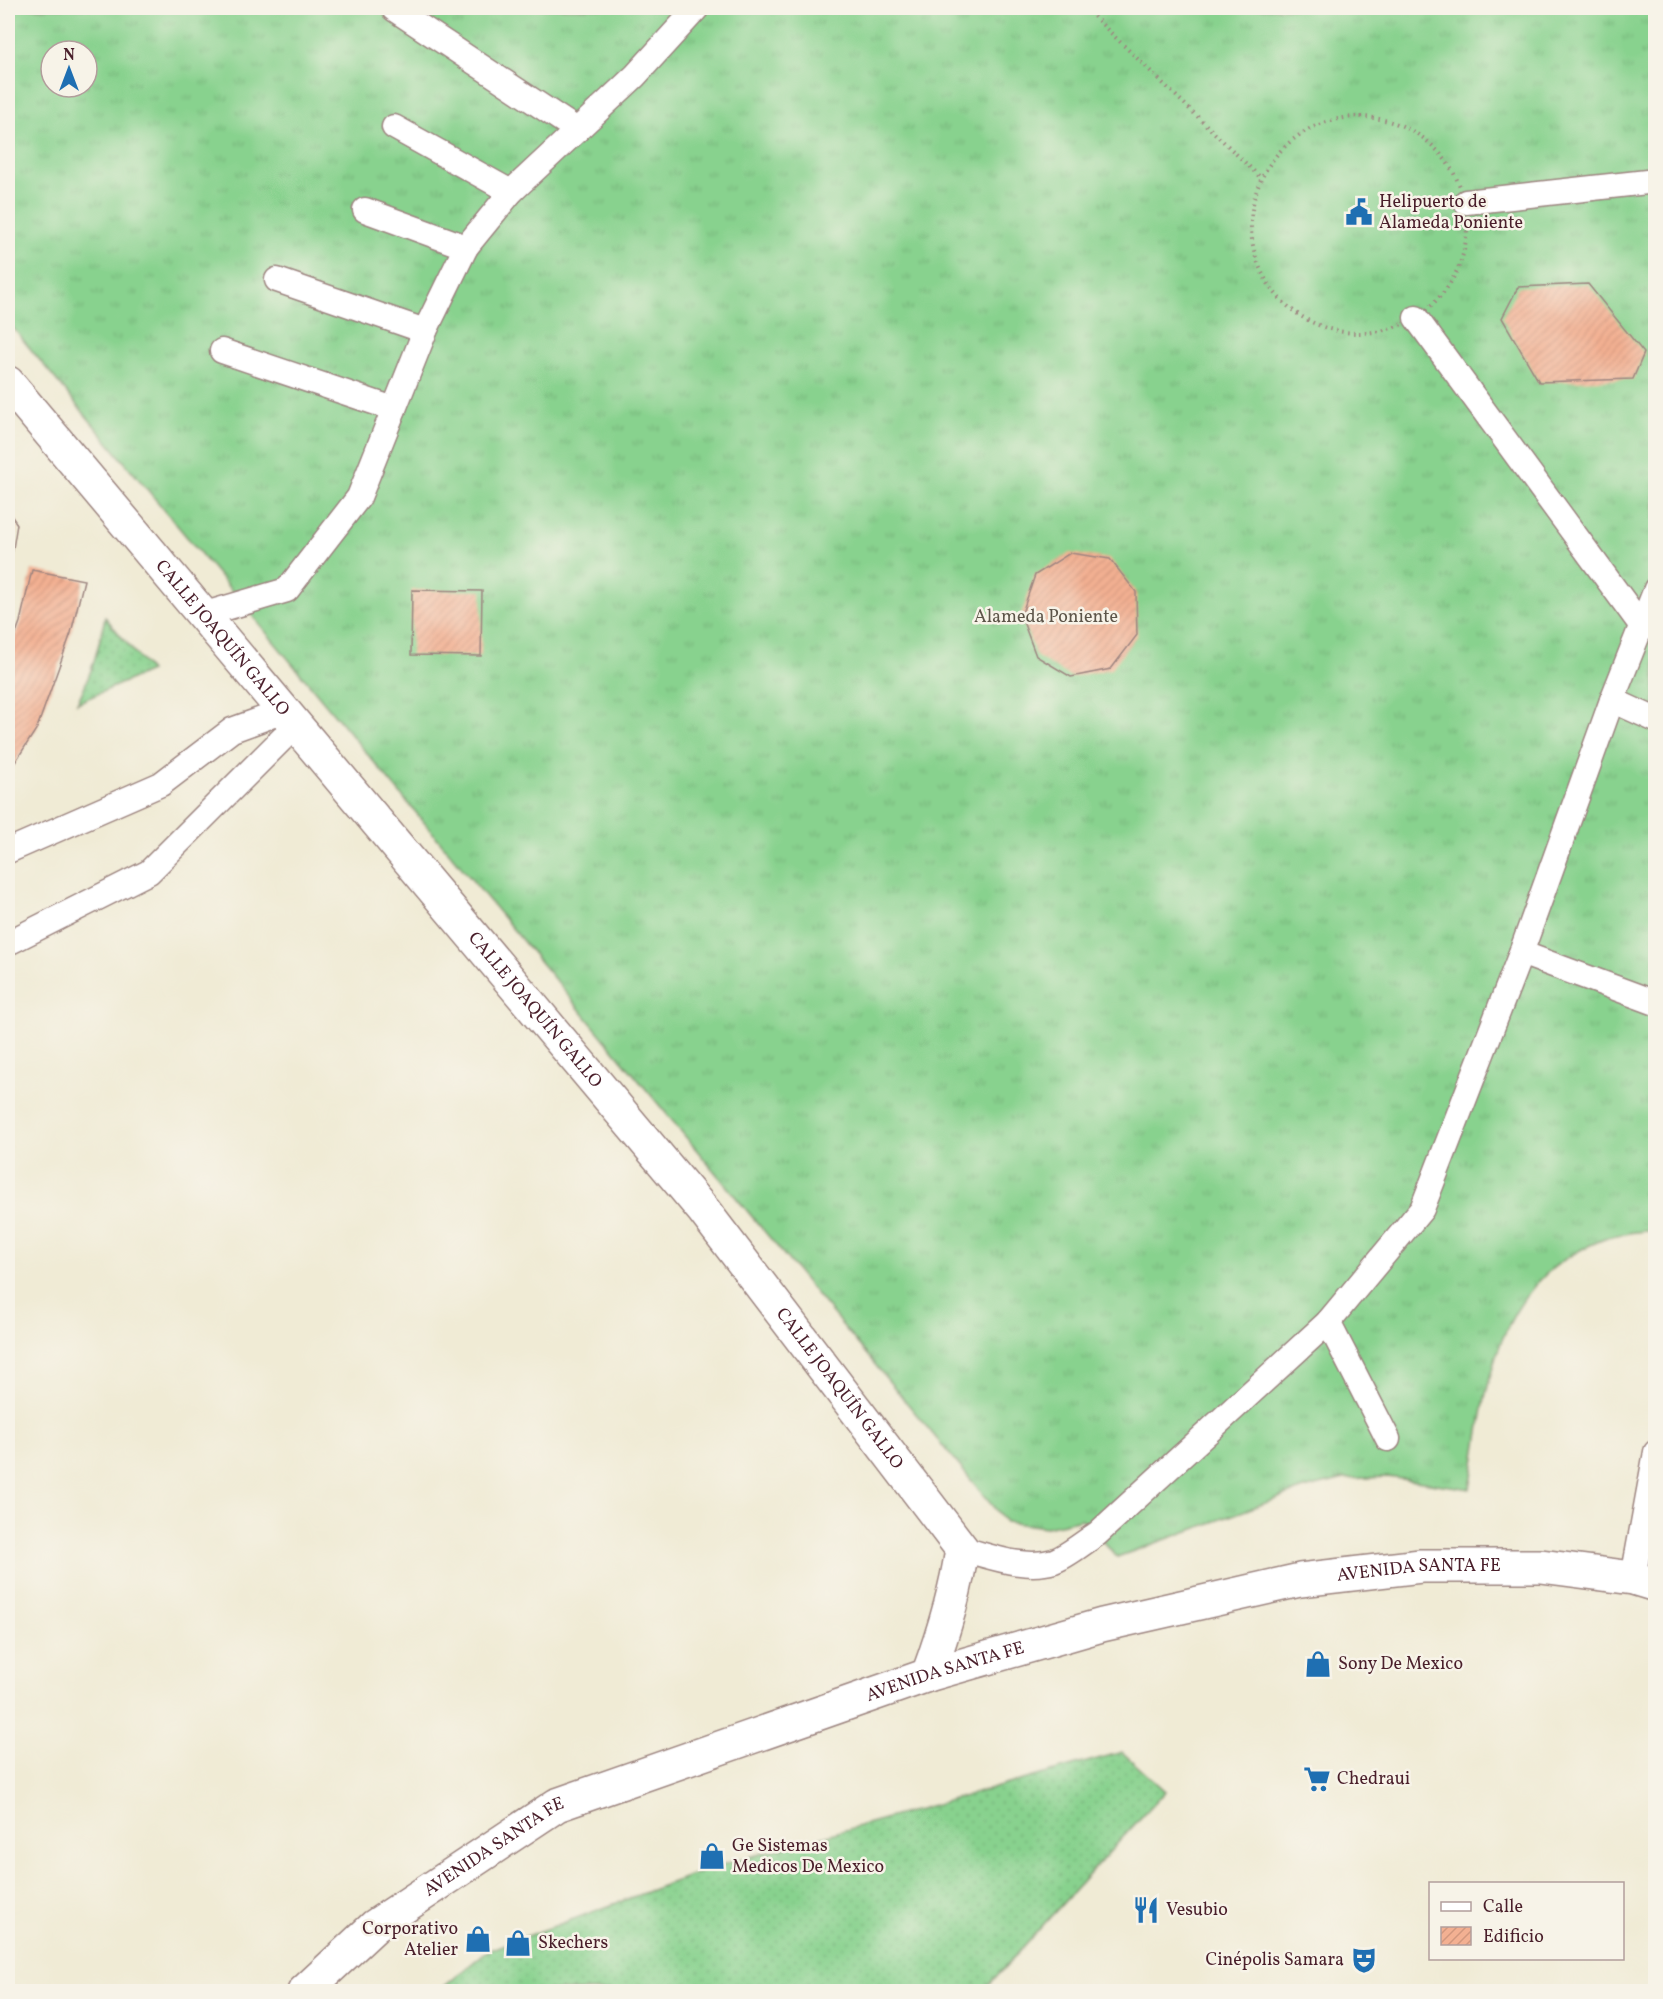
<svg xmlns="http://www.w3.org/2000/svg" width="1663" height="1999" font-family="Vollkorn,serif">
<defs>
<pattern id="grass-tufts" width="24" height="20" patternUnits="userSpaceOnUse" patternTransform="scale(1.5)"><rect width="24" height="20" fill="#88d28e"/><path d="M3 7l-1-3M5 7V3M7 7l1-3M15 17l-1-3M17 17v-4M19 17l1-3" fill="none" stroke="#77b47b"/></pattern>
<pattern id="garden-dots" width="8" height="8" patternUnits="userSpaceOnUse" patternTransform="scale(1.5)"><rect width="8" height="8" fill="#88d28e"/><path d="M2 2h.1M6 6h.1" fill="none" stroke="#77b47b" stroke-width="1.8" stroke-linecap="round"/></pattern>
<pattern id="building-hatch" width="6" height="6" patternUnits="userSpaceOnUse" patternTransform="scale(1.5)"><rect width="6" height="6" fill="#f3b092"/><path d="M-1 1l2-2M0 6l6-6M5 7l2-2" fill="none" stroke="#d2977e"/></pattern>
</defs>
<rect width="100%" height="100%" fill="#f7f3e8"/>
<filter id="ink" filterUnits="userSpaceOnUse"><feTurbulence type="fractalNoise" baseFrequency=".0167" numOctaves="2"/><feDisplacementMap in="SourceGraphic" scale="12" xChannelSelector="R" yChannelSelector="G"/><feConvolveMatrix kernelMatrix="1 2 1 2 8 2 1 2 1" color-interpolation-filters="sRGB"/></filter>
<filter id="wash" filterUnits="userSpaceOnUse"><feTurbulence type="fractalNoise" baseFrequency=".008" numOctaves="4" result="noise"/><feDisplacementMap in="SourceGraphic" scale="24" xChannelSelector="R" yChannelSelector="G"/><feGaussianBlur stdDeviation="1.35" result="paint"/><feColorMatrix in="noise" values="0 0 0 0 0 0 0 0 0 0 0 0 0 0 0 0 0 1.4 0 .05"/><feComposite in="paint" operator="in"/></filter>
<g filter="url(#wash)">
<rect width="100%" height="100%" fill="#f0ebd5"/>
<path fill="url(#grass-tufts)" stroke="#69785c" stroke-width="1.5" fill-rule="evenodd" d="M 8,8 L 1655,8 L 1655,1230 C 1641,1232 1624,1232 1610,1237 C 1493,1278 1487,1383 1470,1489 L 1388,1477 L 1344,1479 L 1304,1489 L 1117,1557 L 1082,1519 L 1046,1527 L 1006,1522 L 8,322 ZM 51,51 L 87,51 L 87,87 L 51,87 Z"/>
<g fill="url(#garden-dots)" stroke="#69785c" stroke-width="1.5">
<path d="M 105,617 L 150,671 L 77,703 C 92,672 98,651 105,617 Z"/>
<path d="M 1122,1752 L 1165,1791 L 983,1991 L 439,1991 L 487,1951 L 714,1867 Z"/>
</g>
<g id="blocks">
<g fill="url(#building-hatch)">
<path d="M 1588,284 L 1644,353 L 1633,379 L 1539,382 L 1502,318 L 1518,287 Z"/>
<path d="M 8,511 L 17,524 L 8,579 Z"/>
<path d="M 1070,553 L 1110,559 L 1136,592 L 1137,635 L 1111,669 L 1071,677 L 1036,656 L 1021,616 L 1035,575 Z"/>
<path d="M 32,570 L 84,580 L 71,633 L 37,728 L 14,764 L 8,767 L 8,655 L 20,622 Z"/>
<path d="M 412,590 L 482,591 L 481,656 L 411,655 Z"/>
</g>
</g>
</g>
<g filter="url(#ink)">
<use href="#blocks" fill-opacity="0" stroke="#9d8580" stroke-width="1.5"/>
<g fill="none" stroke-linecap="round" stroke-linejoin="round">
<defs>
<g id="lane">
<path d="M 394,9 L 577,130"/>
<path d="M 394,127 L 511,192"/>
<path d="M 1466,202 L 1656,181"/>
<path d="M 365,210 L 466,247"/>
<path d="M 277,280 L 425,331"/>
<path d="M 1416,318 L 1641,625"/>
<path d="M 222,351 L 394,409"/>
<path d="M 202,615 L 287,590 L 359,497 L 425,331 L 466,247 L 511,192 L 635,76 L 697,8"/>
<path d="M 1612,700 L 1656,720"/>
<path d="M 8,851 L 161,784 L 232,730 L 284,711"/>
<path d="M 8,943 L 149,872 L 295,726"/>
<path d="M 1521,953 L 1656,1003"/>
<path d="M 1328,1322 L 1388,1439"/>
<path d="M 962,1549 C 990,1556 1024,1570 1054,1561 C 1068,1556 1084,1542 1097,1534 L 1328,1322 L 1422,1209 L 1521,953 L 1612,700 L 1656,589"/>
<path d="M 1633,1578 L 1656,1452"/>
</g>
<g id="secondary">
<path id="s1" d="M 8,383 L 704,1211 L 962,1549 C 956,1593 943,1634 928,1675"/>
<path id="s2" d="M 304,1992 L 375,1926 L 557,1805 L 928,1675 L 1102,1625 L 1300,1580 L 1421,1566 L 1541,1566 L 1633,1578 L 1656,1585"/>
</g>
</defs>
<use href="#lane" stroke="#9d8580" stroke-width="27"/>
<use href="#secondary" stroke="#9d8580" stroke-width="36"/>
<g stroke="#9d8580" stroke-width="4" stroke-dasharray="1.5 4.5" stroke-linecap="butt">
<path d="M 1085,8 L 1261,178"/>
<circle cx="1359" cy="225" r="108"/>
</g>
<use href="#lane" stroke="#fff" stroke-width="24"/>
<use href="#secondary" stroke="#fff" stroke-width="33"/>
</g>
</g>
<defs>
<symbol id="civic-bare" viewBox="-9 -9 18 18"><path d="M-.6-6.5H3V-4.5H.6V-3L4-1V1h2V6H-6V1h2V-1L-.6-3ZM-1.2 2.5V6h2.4V2.5Z" fill="#1f6fb2" stroke="#f7f3e8" stroke-width="2.5" paint-order="stroke"/></symbol>
<symbol id="shop-bare" viewBox="-9 -9 18 18"><path d="M-5-2.5h2.3a2.7 3.5 0 0 1 5.4 0H5L5.5 6h-11ZM-1.5-2.5h3a1.5 2.3 0 0 0-3 0Z" fill="#1f6fb2" stroke="#f7f3e8" stroke-width="2.5" paint-order="stroke"/></symbol>
<symbol id="supermarket-bare" viewBox="-9 -9 18 18"><path d="M-6-5.5h2.5l.6 2H6L4.5 2H-2.5L-4.4-4H-6ZM-1.5 3.2a1.3 1.3 0 1 0 .1 0ZM3 3.2a1.3 1.3 0 1 0 .1 0Z" fill="#1f6fb2" stroke="#f7f3e8" stroke-width="2.5" paint-order="stroke"/></symbol>
<symbol id="restaurant-bare" viewBox="-9 -9 18 18"><path d="M-5-6h1v4h1v-4h1v4h1v-4h1v5L-1.5 .5V6h-2V.5L-5-1ZM5-6V6H3V1.5H1.5Q1.5-4 5-6Z" fill="#1f6fb2" stroke="#f7f3e8" stroke-width="2.5" paint-order="stroke"/></symbol>
<symbol id="theatre-bare" viewBox="-9 -9 18 18"><path d="M-5-5.5Q0-4 5-5.5V0Q5 5 0 6Q-5 5-5 0ZM-3.3-2.5H-1v1.5H-3.3ZM1-2.5H3.3v1.5H1ZM-2.8 1Q0 5.5 2.8 1Z" fill="#1f6fb2" stroke="#f7f3e8" stroke-width="2.5" paint-order="stroke"/></symbol>
</defs>
<g fill-rule="evenodd">
<use href="#civic-bare" x="1340" y="193" width="38" height="38"/>
<use href="#shop-bare" x="1299" y="1645" width="38" height="38"/>
<use href="#supermarket-bare" x="1298" y="1760" width="38" height="38"/>
<use href="#shop-bare" x="693" y="1837" width="38" height="38"/>
<use href="#restaurant-bare" x="1127" y="1891" width="38" height="38"/>
<use href="#shop-bare" x="459" y="1920" width="38" height="38"/>
<use href="#shop-bare" x="499" y="1924" width="38" height="38"/>
<use href="#theatre-bare" x="1345" y="1941" width="38" height="38"/>
</g>
<g text-anchor="middle" dominant-baseline="central" stroke-width="5" stroke-linejoin="round" paint-order="stroke">
<g font-size="18" fill="#4a1f2b" stroke="#f7f3e8" text-anchor="start">
<text x="1379" y="202">Helipuerto de<tspan x="1379" dy="21">Alameda Poniente</tspan></text>
<text x="1338" y="1664">Sony De Mexico</text>
<text x="1337" y="1779">Chedraui</text>
<text x="732" y="1846">Ge Sistemas<tspan x="732" dy="21">Medicos De Mexico</tspan></text>
<text x="1166" y="1910">Vesubio</text>
<text x="458" y="1929" text-anchor="end">Corporativo<tspan x="458" dy="21">Atelier</tspan></text>
<text x="538" y="1943">Skechers</text>
<text x="1344" y="1960" text-anchor="end">Cinépolis Samara</text>
</g>
<g font-size="18" fill="#5d5549" stroke="#f7f3e8">
<text x="1046" y="617">Alameda Poniente</text>
</g>
<g font-size="18" fill="#4a1f2b" stroke="#f7f3e8">
<text stroke="none"><textPath href="#s1" startOffset="333">CALLE JOAQUÍN GALLO</textPath></text>
<text stroke="none"><textPath href="#s1" startOffset="819">CALLE JOAQUÍN GALLO</textPath></text>
<text stroke="none"><textPath href="#s1" startOffset="1305">CALLE JOAQUÍN GALLO</textPath></text>
<text stroke="none"><textPath href="#s2" startOffset="1212">AVENIDA SANTA FE</textPath></text>
<text stroke="none"><textPath href="#s2" startOffset="726">AVENIDA SANTA FE</textPath></text>
<text stroke="none"><textPath href="#s2" startOffset="240">AVENIDA SANTA FE</textPath></text>
</g>
</g>
<rect width="1663" height="1999" fill="none" stroke="#f7f3e8" stroke-width="30"/>
<rect x="1429" y="1882" width="195" height="78" fill="#f7f3e8" stroke="#b29e9c" stroke-width="1.5"/>
<rect x="1441" y="1902" width="30" height="9" fill="#ffffff" stroke="#b29e9c" stroke-width="1.5"/>
<text x="1483" y="1912" font-size="18" fill="#4a1f2b">Calle</text>
<rect x="1441" y="1927" width="30" height="18" fill="url(#building-hatch)" stroke="#b29e9c" stroke-width="1.5"/>
<text x="1483" y="1942" font-size="18" fill="#4a1f2b">Edificio</text>
<g transform="translate(69 69)"><circle r="28" fill="#f7f3e8" stroke="#b29e9c" stroke-width="1.5"/>
<path d="M0-4.5L10 22L0 15L-10 22Z" fill="#1f6fb2"/>
<text y="-9" font-size="16" font-weight="bold" text-anchor="middle" fill="#4a1f2b">N</text>
</g>
</svg>
